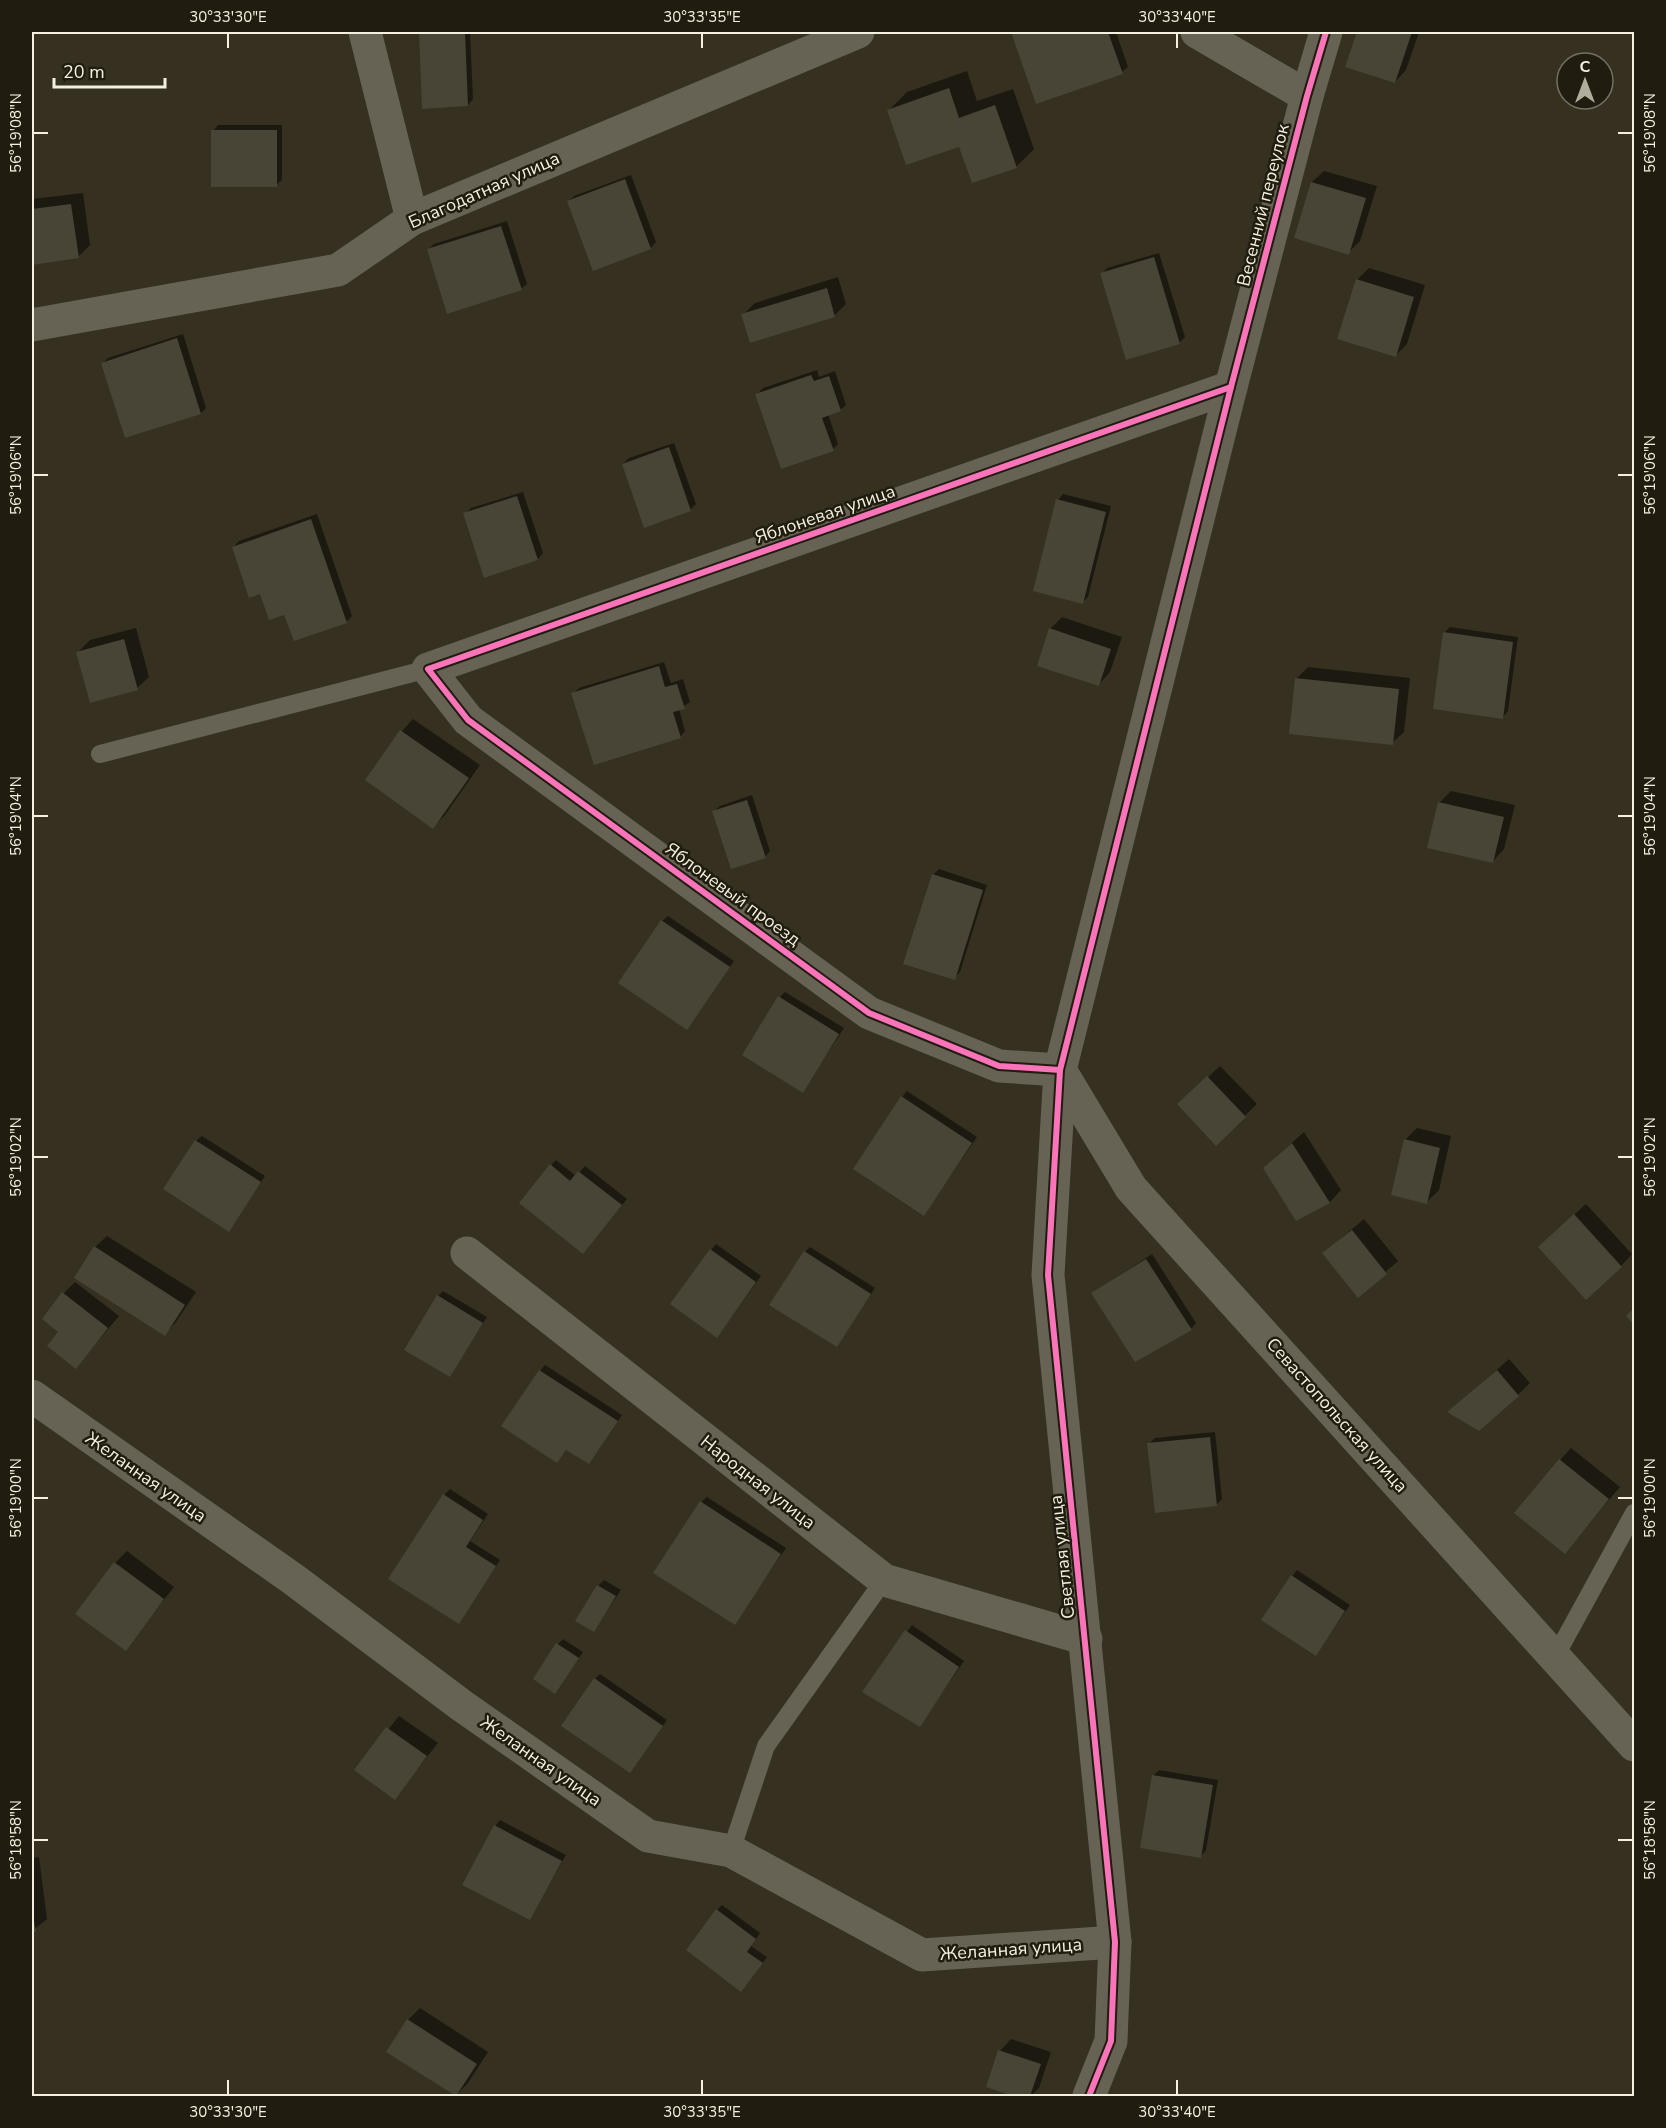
<svg xmlns="http://www.w3.org/2000/svg" width="1666" height="2128" font-family="'Nunito Sans',sans-serif">
<rect width="100%" height="100%" fill="#35301f"/>
<g fill="#0007">
<path d="M 420,32 L 470,32 L 473,99 L 468,105 L 424,107 Z"/>
<path d="M 1013,32 L 1116,32 L 1128,67 L 1122,72 L 1037,102 Z"/>
<path d="M 1358,32 L 1419,32 L 1406,70 L 1395,82 L 1347,66 Z"/>
<path d="M 967,71 L 977,101 L 1013,89 L 1034,149 L 1016,167 L 960,145 L 889,110 L 907,92 Z"/>
<path d="M 218,125 L 282,125 L 282,180 L 276,185 L 213,131 Z"/>
<path d="M 1324,171 L 1377,186 L 1360,241 L 1348,253 L 1312,182 Z"/>
<path d="M 631,175 L 656,242 L 651,248 L 569,201 L 574,196 Z"/>
<path d="M 83,193 L 90,245 L 78,257 L 32,263 L 32,199 Z"/>
<path d="M 507,221 L 527,284 L 521,289 L 428,250 L 434,244 Z"/>
<path d="M 1159,253 L 1185,337 L 1179,343 L 1102,274 L 1107,268 Z"/>
<path d="M 1369,268 L 1425,285 L 1407,344 L 1395,356 L 1357,280 Z"/>
<path d="M 838,277 L 846,304 L 835,315 L 751,341 L 743,315 L 755,303 Z"/>
<path d="M 183,334 L 206,408 L 201,413 L 103,363 L 108,358 Z"/>
<path d="M 817,370 L 819,377 L 835,371 L 846,405 L 840,410 L 828,414 L 838,444 L 833,449 L 757,394 L 763,388 Z"/>
<path d="M 674,443 L 696,504 L 690,510 L 623,464 L 629,458 Z"/>
<path d="M 523,492 L 543,553 L 538,559 L 465,514 L 471,508 Z"/>
<path d="M 1063,494 L 1111,506 L 1088,597 L 1083,602 L 1058,500 Z"/>
<path d="M 317,514 L 352,616 L 347,621 L 294,639 L 285,613 L 261,592 L 233,547 L 239,541 Z"/>
<path d="M 1062,617 L 1122,637 L 1110,672 L 1099,684 L 1050,629 Z"/>
<path d="M 1450,627 L 1518,637 L 1508,711 L 1503,717 L 1444,633 Z"/>
<path d="M 136,628 L 149,677 L 137,688 L 78,652 L 90,640 Z"/>
<path d="M 664,662 L 671,683 L 683,679 L 690,702 L 679,709 L 685,731 L 680,737 L 573,694 L 579,688 Z"/>
<path d="M 1308,667 L 1410,678 L 1404,732 L 1392,743 L 1296,679 Z"/>
<path d="M 413,719 L 480,765 L 445,815 L 433,827 L 367,780 L 402,731 Z"/>
<path d="M 1451,791 L 1515,805 L 1504,849 L 1493,861 L 1439,803 Z"/>
<path d="M 752,795 L 770,851 L 765,857 L 714,811 L 720,806 Z"/>
<path d="M 939,869 L 987,885 L 960,972 L 954,978 L 933,875 Z"/>
<path d="M 668,916 L 734,961 L 687,1028 L 662,921 Z"/>
<path d="M 785,992 L 844,1028 L 802,1091 L 780,997 Z"/>
<path d="M 1220,1066 L 1257,1104 L 1216,1143 L 1191,1093 Z"/>
<path d="M 907,1091 L 977,1137 L 924,1214 L 902,1097 Z"/>
<path d="M 1417,1128 L 1451,1136 L 1439,1190 L 1427,1202 L 1405,1140 Z"/>
<path d="M 1304,1132 L 1341,1190 L 1330,1202 L 1296,1219 L 1276,1157 Z"/>
<path d="M 202,1136 L 265,1176 L 229,1230 L 196,1141 Z"/>
<path d="M 556,1160 L 576,1176 L 585,1166 L 627,1199 L 583,1252 L 551,1165 Z"/>
<path d="M 1586,1204 L 1632,1254 L 1621,1266 L 1552,1235 Z"/>
<path d="M 1364,1219 L 1398,1261 L 1358,1296 L 1324,1253 Z"/>
<path d="M 107,1236 L 196,1292 L 176,1322 L 165,1334 L 95,1247 Z"/>
<path d="M 716,1244 L 761,1276 L 722,1330 L 711,1250 Z"/>
<path d="M 810,1247 L 875,1288 L 837,1345 L 805,1252 Z"/>
<path d="M 1152,1254 L 1196,1323 L 1191,1329 L 1093,1293 Z"/>
<path d="M 75,1282 L 119,1316 L 76,1367 L 60,1331 L 64,1293 Z"/>
<path d="M 443,1291 L 487,1317 L 450,1375 L 438,1296 Z"/>
<path d="M 1509,1359 L 1530,1383 L 1518,1395 L 1450,1411 Z"/>
<path d="M 545,1365 L 622,1415 L 589,1463 L 567,1449 L 557,1461 L 540,1371 Z"/>
<path d="M 1215,1432 L 1222,1499 L 1216,1505 L 1149,1444 L 1155,1438 Z"/>
<path d="M 1571,1448 L 1620,1487 L 1565,1552 L 1560,1460 Z"/>
<path d="M 450,1489 L 488,1514 L 470,1541 L 500,1560 L 459,1622 L 444,1495 Z"/>
<path d="M 707,1497 L 786,1548 L 734,1623 L 701,1502 Z"/>
<path d="M 127,1551 L 174,1587 L 125,1649 L 115,1563 Z"/>
<path d="M 1297,1570 L 1350,1605 L 1316,1654 L 1292,1576 Z"/>
<path d="M 604,1580 L 621,1590 L 594,1630 L 598,1586 Z"/>
<path d="M 912,1625 L 964,1661 L 920,1725 L 864,1691 Z"/>
<path d="M 563,1639 L 583,1652 L 555,1692 L 558,1644 Z"/>
<path d="M 600,1674 L 667,1720 L 635,1765 L 595,1679 Z"/>
<path d="M 399,1716 L 438,1743 L 394,1798 L 356,1770 Z"/>
<path d="M 1159,1770 L 1218,1780 L 1206,1850 L 1201,1856 L 1153,1776 Z"/>
<path d="M 500,1820 L 566,1855 L 530,1918 L 495,1826 Z"/>
<path d="M 39,1857 L 47,1919 L 32,1931 L 32,1858 Z"/>
<path d="M 722,1905 L 760,1933 L 751,1946 L 767,1957 L 747,1984 L 717,1910 Z"/>
<path d="M 420,2008 L 488,2052 L 468,2083 L 456,2095 L 388,2051 L 408,2020 Z"/>
<path d="M 1011,2039 L 1051,2052 L 1039,2088 L 1031,2096 L 1018,2096 L 988,2086 L 1000,2051 Z"/>
</g>
<g fill="#484537">
<path d="M 419,32 L 465,32 L 468,106 L 422,109 Z"/>
<path d="M 1011,32 L 1108,32 L 1123,74 L 1036,104 Z"/>
<path d="M 1357,32 L 1412,32 L 1395,83 L 1345,67 Z"/>
<path d="M 949,88 L 959,118 L 995,105 L 1017,168 L 972,183 L 959,147 L 906,165 L 887,110 Z"/>
<rect x="211" y="130" width="66" height="57"/>
<path d="M 625,179 L 651,249 L 593,271 L 567,201 Z"/>
<path d="M 1311,182 L 1366,198 L 1349,255 L 1294,238 Z"/>
<path d="M 71,204 L 79,258 L 32,265 L 32,209 Z"/>
<path d="M 501,226 L 522,290 L 447,314 L 427,249 Z"/>
<path d="M 1154,257 L 1180,344 L 1126,360 L 1100,273 Z"/>
<path d="M 1356,279 L 1414,297 L 1396,357 L 1337,339 Z"/>
<path d="M 827,288 L 835,317 L 750,343 L 741,314 Z"/>
<path d="M 177,338 L 201,414 L 125,438 L 101,363 Z"/>
<path d="M 811,375 L 814,381 L 829,376 L 841,411 L 822,418 L 834,451 L 781,469 L 755,394 Z"/>
<path d="M 669,447 L 691,511 L 644,528 L 622,464 Z"/>
<path d="M 517,496 L 538,560 L 484,578 L 463,513 Z"/>
<path d="M 1056,499 L 1106,512 L 1083,604 L 1033,591 Z"/>
<path d="M 311,519 L 347,623 L 294,641 L 284,615 L 269,620 L 260,594 L 249,598 L 232,547 Z"/>
<path d="M 1049,628 L 1111,649 L 1099,686 L 1037,666 Z"/>
<path d="M 1443,632 L 1513,642 L 1503,719 L 1433,709 Z"/>
<path d="M 124,639 L 138,690 L 90,703 L 76,652 Z"/>
<path d="M 659,666 L 665,687 L 677,684 L 685,709 L 673,712 L 681,738 L 594,765 L 571,693 Z"/>
<path d="M 1295,678 L 1399,689 L 1393,745 L 1289,734 Z"/>
<path d="M 400,730 L 469,778 L 433,829 L 365,780 Z"/>
<path d="M 747,800 L 766,858 L 731,869 L 712,811 Z"/>
<path d="M 1438,802 L 1504,817 L 1493,863 L 1427,848 Z"/>
<path d="M 932,874 L 983,890 L 955,980 L 903,964 Z"/>
<path d="M 661,920 L 730,967 L 687,1030 L 618,983 Z"/>
<path d="M 778,996 L 839,1034 L 803,1093 L 742,1055 Z"/>
<path d="M 1207,1076 L 1246,1117 L 1216,1146 L 1177,1104 Z"/>
<path d="M 901,1096 L 972,1143 L 924,1216 L 853,1169 Z"/>
<path d="M 1404,1139 L 1440,1148 L 1427,1204 L 1391,1195 Z"/>
<path d="M 195,1140 L 261,1182 L 229,1232 L 163,1189 Z"/>
<path d="M 1292,1143 L 1330,1203 L 1296,1221 L 1263,1168 Z"/>
<path d="M 550,1164 L 570,1181 L 578,1171 L 622,1205 L 583,1254 L 519,1203 Z"/>
<path d="M 1574,1214 L 1622,1267 L 1586,1300 L 1538,1247 Z"/>
<path d="M 1352,1230 L 1387,1274 L 1358,1298 L 1322,1253 Z"/>
<path d="M 94,1246 L 185,1305 L 165,1336 L 74,1278 Z"/>
<path d="M 710,1249 L 756,1282 L 717,1338 L 670,1304 Z"/>
<path d="M 804,1251 L 871,1294 L 837,1347 L 769,1305 Z"/>
<path d="M 1146,1259 L 1192,1330 L 1135,1362 L 1091,1293 Z"/>
<path d="M 62,1292 L 108,1328 L 76,1369 L 47,1346 L 58,1332 L 42,1319 Z"/>
<path d="M 437,1295 L 483,1323 L 450,1377 L 404,1350 Z"/>
<path d="M 1634,1308 L 1634,1325 L 1626,1316 Z"/>
<path d="M 539,1370 L 618,1421 L 589,1464 L 566,1450 L 557,1463 L 501,1426 Z"/>
<path d="M 1497,1370 L 1519,1396 L 1479,1431 L 1447,1412 Z"/>
<path d="M 1210,1437 L 1217,1506 L 1155,1513 L 1147,1443 Z"/>
<path d="M 1559,1459 L 1609,1499 L 1565,1554 L 1514,1513 Z"/>
<path d="M 443,1494 L 483,1520 L 466,1547 L 496,1566 L 459,1624 L 388,1579 Z"/>
<path d="M 700,1501 L 781,1554 L 735,1625 L 653,1573 Z"/>
<path d="M 114,1562 L 164,1599 L 126,1651 L 75,1614 Z"/>
<path d="M 1291,1575 L 1345,1611 L 1316,1656 L 1261,1620 Z"/>
<path d="M 597,1585 L 616,1596 L 594,1632 L 575,1621 Z"/>
<path d="M 905,1630 L 959,1667 L 920,1727 L 862,1692 Z"/>
<path d="M 556,1643 L 579,1658 L 555,1694 L 533,1679 Z"/>
<path d="M 594,1678 L 663,1726 L 630,1773 L 561,1726 Z"/>
<path d="M 386,1727 L 427,1756 L 395,1800 L 354,1770 Z"/>
<path d="M 1152,1775 L 1213,1785 L 1201,1858 L 1140,1848 Z"/>
<path d="M 494,1825 L 562,1861 L 530,1920 L 462,1885 Z"/>
<path d="M 716,1909 L 756,1939 L 747,1952 L 763,1963 L 741,1992 L 686,1950 Z"/>
<path d="M 32,1910 L 36,1932 L 32,1932 Z"/>
<path d="M 407,2019 L 477,2064 L 456,2096 L 386,2052 Z"/>
<path d="M 998,2050 L 1041,2064 L 1030,2096 L 1013,2096 L 986,2087 Z"/>
</g>
<g fill="none" stroke-linecap="round" stroke-linejoin="round">
<g stroke="#666254" stroke-width="18">
<path d="M 100,754 L 428,669"/>
<path d="M 1555,1657 L 1634,1513"/>
<path d="M 731,1851 L 766,1746 L 884,1580"/>
</g>
<g stroke="#666254" stroke-width="33">
<path d="M 365,32 L 412,219"/>
<path d="M 1197,32 L 1307,96"/>
<path d="M 32,325 L 338,270 L 412,219 L 858,32"/>
<path d="M 1060,1070 L 999,1066 L 869,1013 L 468,720 L 428,669 L 1231,387"/>
<path d="M 1060,1070 L 1131,1188 L 1634,1745"/>
<path d="M 467,1253 L 884,1580 L 1086,1639"/>
<path d="M 32,1396 L 293,1579 L 461,1705 L 648,1836 L 731,1851 L 922,1955 L 1115,1942"/>
<path d="M 1089,2096 L 1111,2041 L 1115,1942 L 1048,1275 L 1060,1070 L 1231,387 L 1307,96 L 1326,32"/>
</g>
<defs>
<g id="cycleway">
<path d="M 1060,1070 L 999,1066 L 869,1013 L 468,720 L 428,669 L 1231,387"/>
<path d="M 1089,2096 L 1111,2041 L 1115,1942 L 1048,1275 L 1060,1070 L 1231,387 L 1307,96 L 1326,32"/>
</g>
</defs>
<use href="#cycleway" stroke="#201c10" stroke-width="10"/>
<use href="#cycleway" stroke="#fb73b8" stroke-width="6"/>
</g>
<path fill="none" stroke="#f4efde" stroke-width="2" d="M 228,33 L 228,48M 702,33 L 702,48M 1177,33 L 1177,48M 33,133 L 48,133M 1618,133 L 1633,133M 33,475 L 48,475M 1618,475 L 1633,475M 33,816 L 48,816M 1618,816 L 1633,816M 33,1157 L 48,1157M 1618,1157 L 1633,1157M 33,1498 L 48,1498M 1618,1498 L 1633,1498M 33,1840 L 48,1840M 1618,1840 L 1633,1840M 228,2080 L 228,2095M 702,2080 L 702,2095M 1177,2080 L 1177,2095"/>
<g text-anchor="middle" dominant-baseline="central" stroke-width="5" stroke-linejoin="round" paint-order="stroke">
<g font-size="18" fill="#f4efde" stroke="#201c10">
<text transform="translate(484 190) rotate(-24)">Благодатная улица</text>
<text transform="translate(1263 205) rotate(-76)">Весенний переулок</text>
<text transform="translate(825 514) rotate(-19)">Яблоневая улица</text>
<text transform="translate(733 894) rotate(36)">Яблоневый проезд</text>
<text transform="translate(1337 1415) rotate(48)">Севастопольская улица</text>
<text transform="translate(146 1477) rotate(35)">Желанная улица</text>
<text transform="translate(758 1482) rotate(38)">Народная улица</text>
<text transform="translate(1062 1557) rotate(-96)">Светлая улица</text>
<text transform="translate(541 1761) rotate(35)">Желанная улица</text>
<text transform="translate(1011 1949) rotate(-4)">Желанная улица</text>
</g>
</g>
<rect width="1666" height="2128" fill="none" stroke="#201c10" stroke-width="66"/>
<g transform="translate(1585 81)"><circle r="28" fill="#201c10" stroke="#757062" stroke-width="1.5"/>
<path d="M0-4.5L10 22L0 15L-10 22Z" fill="#b1ac9b"/>
<text y="-9" font-size="16" font-weight="bold" text-anchor="middle" fill="#f4efde">С</text>
</g>
<path d="M54 78v9h111v-9" fill="none" stroke="#f4efde" stroke-width="3"/>
<text x="63" y="78" font-size="18" fill="#f4efde" stroke="#201c10" stroke-width="4.5" paint-order="stroke">20 m</text>
<rect x="33" y="33" width="1600" height="2062" fill="none" stroke="#f4efde" stroke-width="2"/>
<g font-size="15" text-anchor="middle" fill="#f4efde">
<text x="228" y="22">30°33'30"E</text>
<text x="702" y="22">30°33'35"E</text>
<text x="1177" y="22">30°33'40"E</text>
<text transform="translate(16 133) rotate(-90)" y="5">56°19'08"N</text>
<text transform="translate(1650 133) rotate(-90)" y="5">56°19'08"N</text>
<text transform="translate(16 475) rotate(-90)" y="5">56°19'06"N</text>
<text transform="translate(1650 475) rotate(-90)" y="5">56°19'06"N</text>
<text transform="translate(16 816) rotate(-90)" y="5">56°19'04"N</text>
<text transform="translate(1650 816) rotate(-90)" y="5">56°19'04"N</text>
<text transform="translate(16 1157) rotate(-90)" y="5">56°19'02"N</text>
<text transform="translate(1650 1157) rotate(-90)" y="5">56°19'02"N</text>
<text transform="translate(16 1498) rotate(-90)" y="5">56°19'00"N</text>
<text transform="translate(1650 1498) rotate(-90)" y="5">56°19'00"N</text>
<text transform="translate(16 1840) rotate(-90)" y="5">56°18'58"N</text>
<text transform="translate(1650 1840) rotate(-90)" y="5">56°18'58"N</text>
<text x="228" y="2117">30°33'30"E</text>
<text x="702" y="2117">30°33'35"E</text>
<text x="1177" y="2117">30°33'40"E</text>
</g>
</svg>
